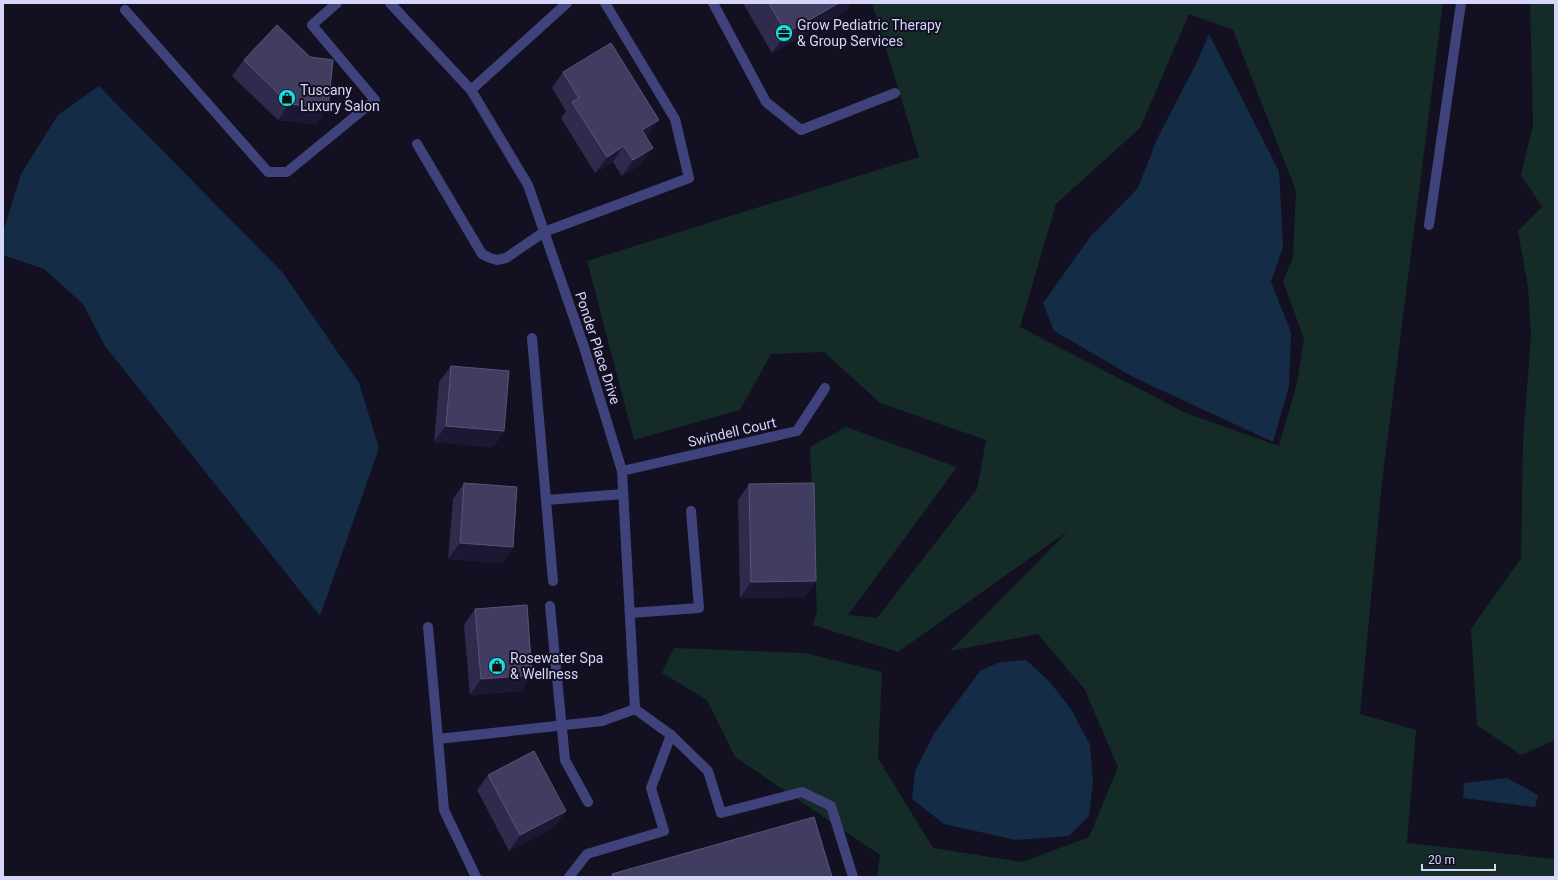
<svg xmlns="http://www.w3.org/2000/svg" width="1558" height="880" font-family="Roboto,sans-serif">
<rect width="100%" height="100%" fill="#121021"/>
<g fill="#142b28" fill-rule="evenodd">
<path d="M 872,3 L 1443,3 L 1382,482 L 1360,714 L 1416,730 L 1407,843 L 1555,859 L 1555,877 L 877,877 L 880,855 L 735,757 L 707,700 L 662,673 L 674,648 L 805,653 L 882,672 L 878,758 L 933,848 L 1022,862 L 1089,837 L 1118,767 L 1085,690 L 1038,634 L 950,651 L 1068,531 L 898,652 L 813,625 L 817,612 L 810,447 L 846,427 L 957,467 L 848,615 L 877,618 L 977,489 L 986,440 L 880,403 L 824,352 L 771,354 L 740,410 L 634,440 L 587,261 L 919,157 ZM 1189,14 L 1233,30 L 1296,191 L 1293,257 L 1283,281 L 1304,339 L 1297,383 L 1279,446 L 1186,413 L 1020,327 L 1056,204 L 1140,128 Z"/>
<path d="M 1530,3 L 1555,3 L 1555,740 L 1521,755 L 1477,725 L 1471,629 L 1521,558 L 1523,442 L 1531,336 L 1528,287 L 1518,231 L 1542,207 L 1521,175 L 1533,125 Z"/>
</g>
<g fill="#152c46">
<path d="M 1209,34 L 1279,171 L 1283,247 L 1271,282 L 1291,332 L 1289,386 L 1273,442 L 1135,378 L 1054,331 L 1043,303 L 1091,236 L 1138,188 L 1157,139 L 1197,62 Z"/>
<path d="M 99,86 L 283,273 L 359,383 L 379,448 L 320,616 L 105,346 L 83,304 L 44,269 L 3,255 L 3,232 L 21,174 L 58,115 Z"/>
<path d="M 1026,660 L 1049,681 L 1071,709 L 1090,745 L 1093,782 L 1089,816 L 1069,836 L 1016,840 L 944,824 L 912,799 L 915,771 L 935,732 L 980,671 L 1000,662 Z"/>
<path d="M 1507,778 L 1538,795 L 1535,807 L 1463,798 L 1464,783 Z"/>
</g>
<g fill="none" stroke-linecap="round" stroke-linejoin="round">
<g stroke="#40437b" stroke-width="10">
<path d="M 390,3 L 471,90 L 528,185 L 584,347 L 622,471 L 635,709 L 671,735 L 708,771 L 721,813 L 802,792 L 831,806 L 853,877"/>
<path d="M 713,3 L 766,102 L 801,130 L 895,93"/>
<path d="M 125,10 L 268,172 L 287,172 L 375,100 L 312,25 L 337,3"/>
<path d="M 471,90 L 567,3"/>
<path d="M 417,144 L 482,254 L 490,258 L 497,260 L 506,258 L 544,232 L 689,178 L 675,119 L 605,3"/>
<path d="M 1429,225 L 1461,3"/>
<path d="M 532,338 L 553,581"/>
<path d="M 622,471 L 797,431 L 825,388"/>
<path d="M 547,500 L 623,494"/>
<path d="M 550,606 L 565,760 L 588,802"/>
<path d="M 630,613 L 699,608 L 691,511"/>
<path d="M 428,627 L 438,739"/>
<path d="M 476,877 L 444,810 L 438,739 L 602,721 L 635,709"/>
<path d="M 569,877 L 587,854 L 664,831 L 651,788 L 671,735"/>
</g>
</g>
<g fill="#2f2b4d">
<path d="M 743,3 L 851,3 L 845,12 L 772,53 Z"/>
<path d="M 244,60 L 317,124 L 278,120 L 232,76 Z"/>
<path d="M 563,72 L 648,136 L 646,137 L 641,164 L 622,176 L 613,162 L 595,173 L 561,118 L 566,111 L 552,88 Z"/>
<path d="M 451,366 L 504,431 L 493,447 L 434,442 L 439,382 Z"/>
<path d="M 464,483 L 513,547 L 502,563 L 448,559 L 453,499 Z"/>
<path d="M 749,484 L 805,597 L 740,598 L 738,500 Z"/>
<path d="M 475,609 L 532,675 L 521,691 L 470,695 L 464,625 Z"/>
<path d="M 488,775 L 555,827 L 509,851 L 477,790 Z"/>
</g>
<g fill="#1c1834">
<path d="M 839,3 L 851,3 L 845,12 L 772,53 L 786,33 Z"/>
<path d="M 289,104 L 328,108 L 317,124 L 278,120 Z"/>
<path d="M 659,120 L 648,136 L 631,146 L 642,130 Z"/>
<path d="M 624,146 L 613,162 L 595,173 L 607,157 Z"/>
<path d="M 653,148 L 641,164 L 622,176 L 633,160 Z"/>
<path d="M 446,426 L 504,431 L 493,447 L 434,442 Z"/>
<path d="M 460,543 L 513,547 L 502,563 L 448,559 Z"/>
<path d="M 816,581 L 805,597 L 740,598 L 751,582 Z"/>
<path d="M 532,675 L 521,691 L 470,695 L 481,679 Z"/>
<path d="M 566,811 L 555,827 L 509,851 L 520,835 Z"/>
</g>
<g fill="#413d60" stroke="#585578">
<path d="M 769,3 L 839,3 L 786,33 Z"/>
<path d="M 277,25 L 310,57 L 333,60 L 328,108 L 289,104 L 244,60 Z"/>
<path d="M 611,43 L 659,120 L 642,130 L 653,148 L 633,160 L 624,146 L 607,157 L 572,102 L 579,98 L 563,72 Z"/>
<path d="M 451,366 L 509,371 L 504,431 L 446,426 Z"/>
<path d="M 464,483 L 517,487 L 513,547 L 460,543 Z"/>
<path d="M 814,483 L 816,581 L 751,582 L 749,484 Z"/>
<path d="M 527,605 L 532,675 L 481,679 L 475,609 Z"/>
<path d="M 534,751 L 566,811 L 520,835 L 488,775 Z"/>
<path d="M 814,817 L 832,877 L 613,877 L 612,874 Z"/>
</g>
<defs>
<symbol id="office-disc" viewBox="-11 -11 22 22"><circle r="9.5" fill="#19dee2" stroke="#121021"/><path d="M-6-3h4V-5.5h4V-3h4V5H-6ZM-1-4.5V-3h2v-1.5ZM-6 0V1H6V0Z" fill="#111"/></symbol>
<symbol id="shop-disc" viewBox="-11 -11 22 22"><circle r="9.5" fill="#19dee2" stroke="#121021"/><path d="M-5-2.5h2.3a2.7 3.5 0 0 1 5.4 0H5L5.5 6h-11ZM-1.5-2.5h3a1.5 2.3 0 0 0-3 0Z" fill="#111"/></symbol>
</defs>
<g fill-rule="evenodd">
<use href="#office-disc" x="774" y="23" width="20" height="20"/>
<use href="#shop-disc" x="277" y="88" width="20" height="20"/>
<use href="#shop-disc" x="487" y="656" width="20" height="20"/>
</g>
<g text-anchor="middle" dominant-baseline="central" stroke-width="4" stroke-linejoin="round" paint-order="stroke">
<g font-size="14" fill="#d6d5fa" stroke="#121021" text-anchor="start">
<text x="797" y="25">Grow Pediatric Therapy<tspan x="797" dy="16">&amp; Group Services</tspan></text>
<text x="300" y="90">Tuscany<tspan x="300" dy="16">Luxury Salon</tspan></text>
<text x="510" y="658">Rosewater Spa<tspan x="510" dy="16">&amp; Wellness</tspan></text>
</g>
<g font-size="14" fill="#d6d5fa" stroke="#121021">
<text transform="translate(598 348) rotate(72)">Ponder Place Drive</text>
<text transform="translate(732 432) rotate(-13)">Swindell Court</text>
</g>
</g>
<rect width="1558" height="880" fill="none" stroke="#d6d5fa" stroke-width="8"/>
<path d="M1422 864v6h73v-6" fill="none" stroke="#d6d5fa" stroke-width="2"/>
<text x="1428" y="864" font-size="12" fill="#d6d5fa" stroke="#121021" stroke-width="3" paint-order="stroke">20 m</text>
</svg>
